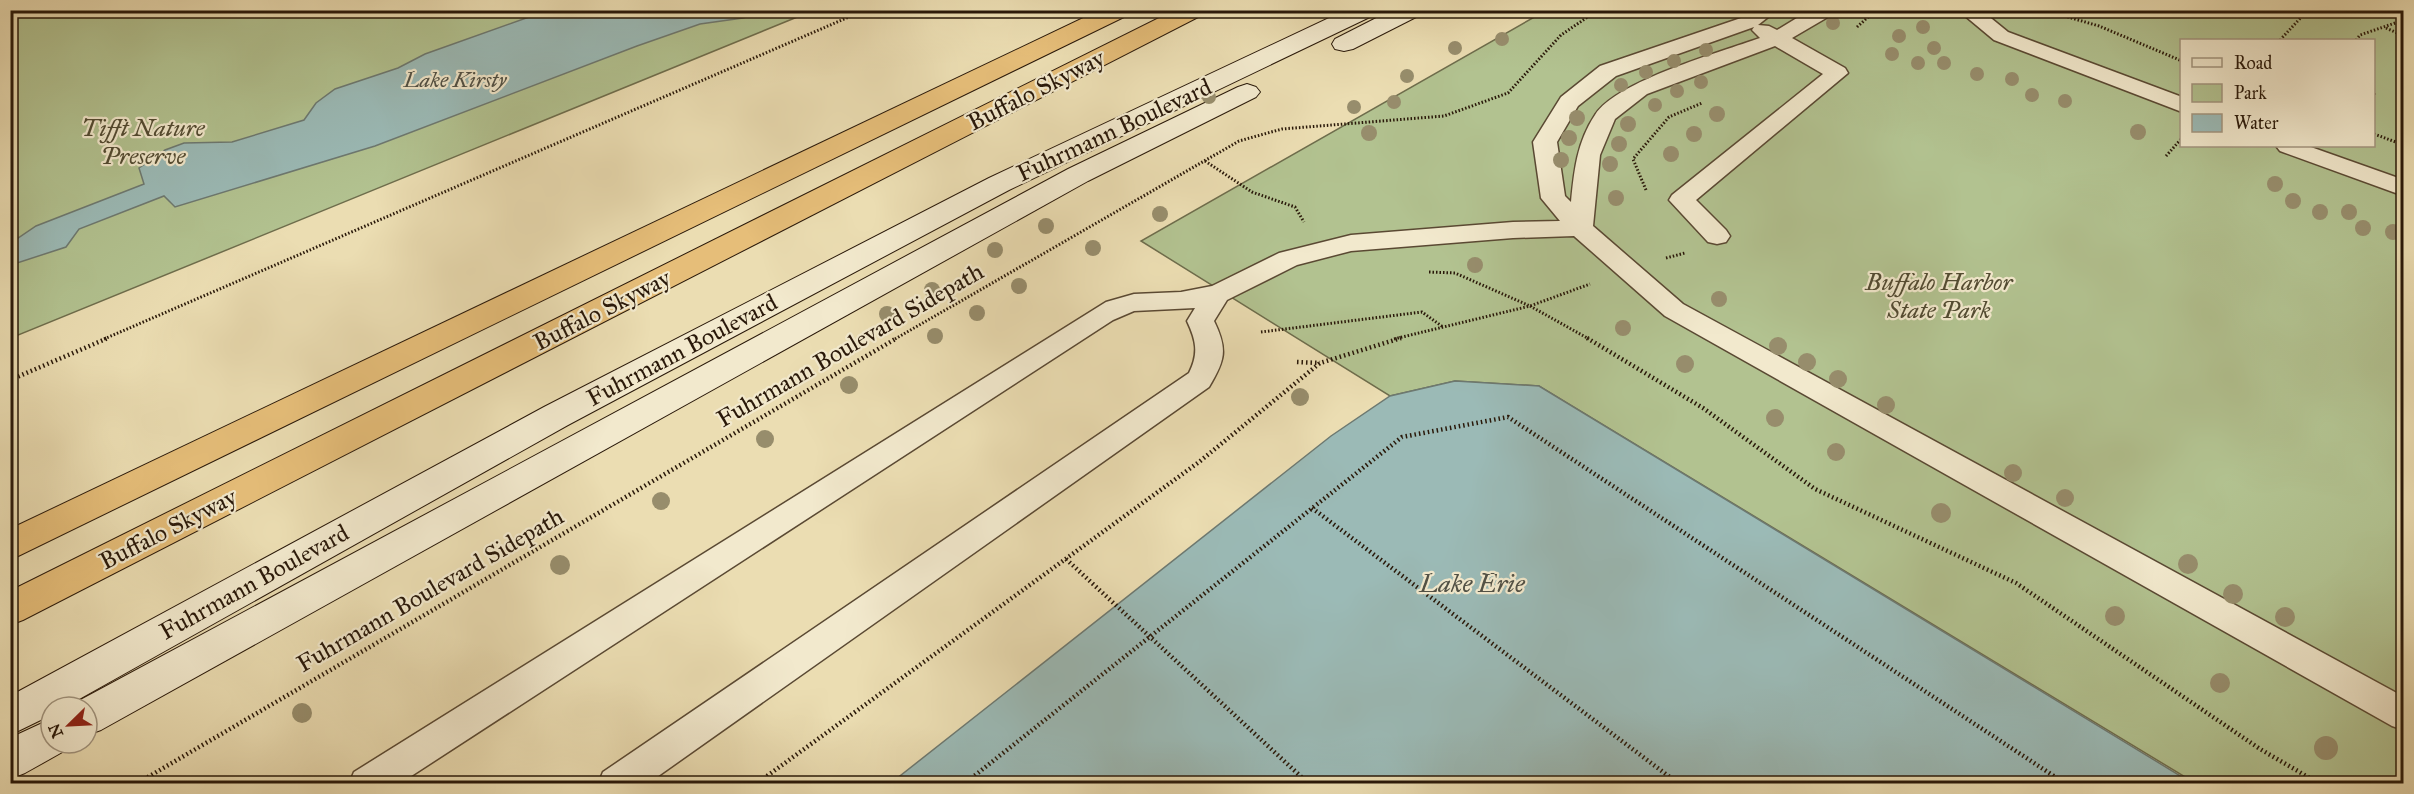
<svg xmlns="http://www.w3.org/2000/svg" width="2414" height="794" font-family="'IM FELL Great Primer',serif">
<rect width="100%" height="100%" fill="#ebddb2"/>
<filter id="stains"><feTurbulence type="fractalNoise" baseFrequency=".00333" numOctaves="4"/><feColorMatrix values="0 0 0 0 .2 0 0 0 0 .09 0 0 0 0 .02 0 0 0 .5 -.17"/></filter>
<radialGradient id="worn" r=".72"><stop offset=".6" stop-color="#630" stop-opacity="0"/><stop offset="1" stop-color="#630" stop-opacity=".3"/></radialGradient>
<g fill="#b2c290" stroke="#6e6d4c" stroke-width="1.5" fill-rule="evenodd">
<path d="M 11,11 L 812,11 L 11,338 Z"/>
<path d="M 1545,11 L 2403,11 L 2403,783 L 2195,783 L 1539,386 L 1455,381 L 1390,396 L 1141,241 ZM 2182,40 L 2374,40 L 2374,146 L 2182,146 Z"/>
</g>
<g fill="#9bbab6" stroke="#6d7971" stroke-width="1.5">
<path d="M 540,11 L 770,11 L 743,18 L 700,24 L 637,46 L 375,146 L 175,207 L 164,196 L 79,229 L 66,247 L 11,265 L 11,243 L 36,226 L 144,184 L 139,168 L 165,150 L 184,143 L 232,142 L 304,120 L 316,103 L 335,89 L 398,68 L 425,54 L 529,17 Z"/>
<path d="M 1455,381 L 1539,386 L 2192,783 L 891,783 L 1331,436 L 1390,396 Z"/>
</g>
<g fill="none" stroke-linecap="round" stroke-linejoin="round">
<defs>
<g id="lane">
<path d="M 1752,10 L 1777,10 L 1758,25 L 1769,26 L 1777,30 L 1810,10 L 1836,10 L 1833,14 L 1792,38 L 1845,68 L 1848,73 L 1696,200 L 1726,230 L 1730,236 L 1726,242 L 1717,244 L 1708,242 L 1669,200 L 1672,195 L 1823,74 L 1775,46 L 1647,94 L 1615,119 L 1600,155 L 1593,226 L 1683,304 L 2404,697 L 2404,730 L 2392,726 L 1665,316 L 1574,236 L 1513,238 L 1351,251 L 1297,265 L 1227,300 L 1214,321 C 1228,350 1225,360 1209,387 L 647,784 L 598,784 L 603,772 L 1189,373 C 1199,353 1196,340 1187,321 L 1195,308 L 1134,311 L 1113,320 L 399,784 L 349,784 L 354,772 L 1106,302 L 1134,294 L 1181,292 L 1212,286 L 1279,253 L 1351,235 L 1513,222 L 1560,221 L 1541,198 L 1533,142 L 1561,97 L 1600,66 L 1741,18 ZM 1754,27 L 1752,30 L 1760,38 C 1721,52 1616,81 1595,115 C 1577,142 1574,171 1571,202 L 1565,196 L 1557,142 L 1578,106 L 1616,76 Z"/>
<path d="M 1958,10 L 1981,10 L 2008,32 L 2182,97 L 2182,112 L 1994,40 Z"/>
<path d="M 2276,146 L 2308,146 L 2404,180 L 2404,196 L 2280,151 Z"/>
</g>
<g id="secondary">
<path d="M 1346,10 L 1378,10 L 1374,15 L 1009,190 L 568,425 L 65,707 L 51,707 L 51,715 L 10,735 L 10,696 L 544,407 L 989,178 Z"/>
<path d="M 1392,10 L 1424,10 L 1420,15 L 1353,49 L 1344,51 L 1335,49 L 1332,44 L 1335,39 Z"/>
<path d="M 1247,84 L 1256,87 L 1260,92 L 1256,97 L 1088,181 L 101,730 L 87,735 L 87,707 L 71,707 L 73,704 L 1068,169 L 1238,87 Z"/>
<path d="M 51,719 L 51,743 L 69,743 L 66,750 L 25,773 L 10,779 L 10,738 Z"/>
</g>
<g id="highway">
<path d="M 1100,10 L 1132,10 L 1128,15 L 10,560 L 10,529 Z"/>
<path d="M 1175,10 L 1206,10 L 1202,15 L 23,620 L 10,625 L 10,591 Z"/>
</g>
</defs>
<use href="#lane" stroke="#5a4933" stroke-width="3"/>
<use href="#secondary" stroke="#291809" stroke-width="2"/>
<use href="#highway" stroke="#291809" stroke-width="2"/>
<g stroke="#291809" stroke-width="3" stroke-dasharray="1.5 2" stroke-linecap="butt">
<path d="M 2044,10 L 2099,26 L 2182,61"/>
<path d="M 1857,27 L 1876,10"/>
<path d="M 2386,28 L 2404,36"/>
<path d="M 2280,40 L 2308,10"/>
<path d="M 2356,40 L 2360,35 L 2404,20"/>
<path d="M 2374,94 L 2376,96"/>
<path d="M 2374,134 L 2404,145"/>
<path d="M 2166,156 L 2182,138"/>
<path d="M 1205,161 L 1252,192 L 1295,207 L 1304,222"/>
<path d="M 1646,190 L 1633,159 L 1669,117 L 1702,103"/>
<path d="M 1666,258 L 1685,253"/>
<path d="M 1429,272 L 1455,273 L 1530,306 L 1590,284"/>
<path d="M 1261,332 L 1422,312 L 1443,327"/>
<path d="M 104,339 L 865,10"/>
<path d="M 895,339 L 1239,141 L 1282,129 L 1444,116 L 1508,93 L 1561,35 L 1598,10"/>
<path d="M 1394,339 L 1530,306 L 1589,339"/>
</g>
<g stroke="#291809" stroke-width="4.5" stroke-dasharray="1.5 3" stroke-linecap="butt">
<path d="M 1587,338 L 1703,408 L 1815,489 L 2016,583 L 2260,749 L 2320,784"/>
<path d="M 1297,362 L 1320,363"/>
<path d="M 10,380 L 108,338"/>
<path d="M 1312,508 L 1679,784"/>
<path d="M 1066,559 L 1309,784"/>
<path d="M 136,784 L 897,338"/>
<path d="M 756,784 L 1199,462 L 1320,363 L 1401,338"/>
<path d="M 964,784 L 1402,437 L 1508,417 L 2066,784"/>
</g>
<use href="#lane" fill="#f2e9cd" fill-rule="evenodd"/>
<use href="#secondary" fill="#f2e9cd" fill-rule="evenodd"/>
<use href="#highway" fill="#e6be79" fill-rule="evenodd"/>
</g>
<g fill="#978d6c">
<circle cx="1833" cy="23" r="7"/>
<circle cx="1923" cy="27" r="7"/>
<circle cx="1899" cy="36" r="7"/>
<circle cx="1502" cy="39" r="7"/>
<circle cx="1455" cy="48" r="7"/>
<circle cx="1934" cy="48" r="7"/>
<circle cx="1706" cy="50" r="7"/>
<circle cx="1892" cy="54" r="7"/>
<circle cx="1674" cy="61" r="7"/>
<circle cx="1918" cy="63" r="7"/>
<circle cx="1944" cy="63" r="7"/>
<circle cx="1646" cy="72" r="7"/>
<circle cx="1977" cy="74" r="7"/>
<circle cx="1407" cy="76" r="7"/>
<circle cx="2012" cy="79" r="7"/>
<circle cx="1701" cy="82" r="7"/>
<circle cx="1621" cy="85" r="7"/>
<circle cx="1677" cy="91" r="7"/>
<circle cx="2032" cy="95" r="7"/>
<circle cx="1209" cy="97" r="7"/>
<circle cx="2065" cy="101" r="7"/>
<circle cx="1394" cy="102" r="7"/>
<circle cx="1655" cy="105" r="7"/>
<circle cx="1354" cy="107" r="7"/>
<circle cx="1717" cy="114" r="8"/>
<circle cx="1577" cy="118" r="8"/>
<circle cx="1628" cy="124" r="8"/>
<circle cx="2138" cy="132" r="8"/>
<circle cx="1369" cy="133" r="8"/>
<circle cx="1694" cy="134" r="8"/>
<circle cx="1569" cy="138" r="8"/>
<circle cx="1619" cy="144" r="8"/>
<circle cx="1671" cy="154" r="8"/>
<circle cx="1561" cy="160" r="8"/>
<circle cx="1610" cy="164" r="8"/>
<circle cx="2275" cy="184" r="8"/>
<circle cx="1616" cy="198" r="8"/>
<circle cx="2293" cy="201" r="8"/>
<circle cx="2320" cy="212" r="8"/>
<circle cx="2349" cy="212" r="8"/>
<circle cx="1160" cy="214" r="8"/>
<circle cx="1046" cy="226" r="8"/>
<circle cx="2363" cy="228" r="8"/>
<circle cx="2393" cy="232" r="8"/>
<circle cx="1093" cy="248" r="8"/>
<circle cx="995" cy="250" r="8"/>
<circle cx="1475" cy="265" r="8"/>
<circle cx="1019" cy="286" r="8"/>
<circle cx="932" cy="290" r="8"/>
<circle cx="1719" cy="299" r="8"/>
<circle cx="977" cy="313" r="8"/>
<circle cx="887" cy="314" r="8"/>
<circle cx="1623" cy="328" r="8"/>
<circle cx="935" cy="336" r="8"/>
<circle cx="1778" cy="346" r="9"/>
<circle cx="1807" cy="362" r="9"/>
<circle cx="1685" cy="364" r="9"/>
<circle cx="1838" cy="379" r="9"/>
<circle cx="849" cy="385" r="9"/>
<circle cx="1300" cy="397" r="9"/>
<circle cx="1886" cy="405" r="9"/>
<circle cx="1775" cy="418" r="9"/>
<circle cx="765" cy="439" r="9"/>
<circle cx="1836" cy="452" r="9"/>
<circle cx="2013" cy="473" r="9"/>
<circle cx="2065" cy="498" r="9"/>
<circle cx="661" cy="501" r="9"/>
<circle cx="1941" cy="513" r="10"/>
<circle cx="2188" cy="564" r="10"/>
<circle cx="560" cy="565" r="10"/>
<circle cx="2233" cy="594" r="10"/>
<circle cx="2115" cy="616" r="10"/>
<circle cx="2285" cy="617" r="10"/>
<circle cx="2220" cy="683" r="10"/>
<circle cx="302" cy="713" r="10"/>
<circle cx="2326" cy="748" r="12"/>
</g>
<g text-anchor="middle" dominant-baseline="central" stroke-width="4.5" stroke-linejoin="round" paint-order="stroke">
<g font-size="22" font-style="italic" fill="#515146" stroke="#f2e9cd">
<text x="455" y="79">Lake Kirsty</text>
</g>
<g font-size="24" fill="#291809" stroke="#f2e9cd">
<text transform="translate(1036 90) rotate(-27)">Buffalo Skyway</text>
<text transform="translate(1114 130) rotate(-25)">Fuhrmann Boulevard</text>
<text transform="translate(602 310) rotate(-27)">Buffalo Skyway</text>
<text transform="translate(850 345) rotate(-30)">Fuhrmann Boulevard Sidepath</text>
<text transform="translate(682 350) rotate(-28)">Fuhrmann Boulevard</text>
<text transform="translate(168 529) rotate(-27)">Buffalo Skyway</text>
<text transform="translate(254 582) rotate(-29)">Fuhrmann Boulevard</text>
<text transform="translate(430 590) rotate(-30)">Fuhrmann Boulevard Sidepath</text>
</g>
<g font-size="24" font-style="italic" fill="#524b32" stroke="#f2e9cd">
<text x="143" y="128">Tifft Nature<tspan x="143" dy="28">Preserve</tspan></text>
<text x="1939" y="282">Buffalo Harbor<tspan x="1939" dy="28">State Park</tspan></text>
</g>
<g font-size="26" font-style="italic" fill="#515146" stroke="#f2e9cd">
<text x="1472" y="583">Lake Erie</text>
</g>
</g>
<rect width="2414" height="794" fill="none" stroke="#ebddb2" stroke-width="36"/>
<rect x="12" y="12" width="2390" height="770" fill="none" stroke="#291809" stroke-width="3"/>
<rect x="18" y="18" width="2378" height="758" fill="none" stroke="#291809" stroke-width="1.5"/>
<rect x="2180" y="39" width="195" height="108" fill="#f2e9cd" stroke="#a2957f" stroke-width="1.5"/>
<rect x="2192" y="58" width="30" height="9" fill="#f2e9cd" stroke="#a2957f" stroke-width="1.5"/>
<text x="2234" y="69" font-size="18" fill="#291809">Road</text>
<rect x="2192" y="84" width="30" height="18" fill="#b2c290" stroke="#a2957f" stroke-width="1.5"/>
<text x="2234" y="99" font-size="18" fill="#291809">Park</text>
<rect x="2192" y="114" width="30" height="18" fill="#9bbab6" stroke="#a2957f" stroke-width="1.5"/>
<text x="2234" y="129" font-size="18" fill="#291809">Water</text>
<g transform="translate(69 725) rotate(246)"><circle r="28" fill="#f2e9cd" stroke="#a2957f" stroke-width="1.5"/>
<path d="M0-4.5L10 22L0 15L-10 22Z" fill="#8f2418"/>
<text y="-9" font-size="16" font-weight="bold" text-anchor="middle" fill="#291809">N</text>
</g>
<rect width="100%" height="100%" filter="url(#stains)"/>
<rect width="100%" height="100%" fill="url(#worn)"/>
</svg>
